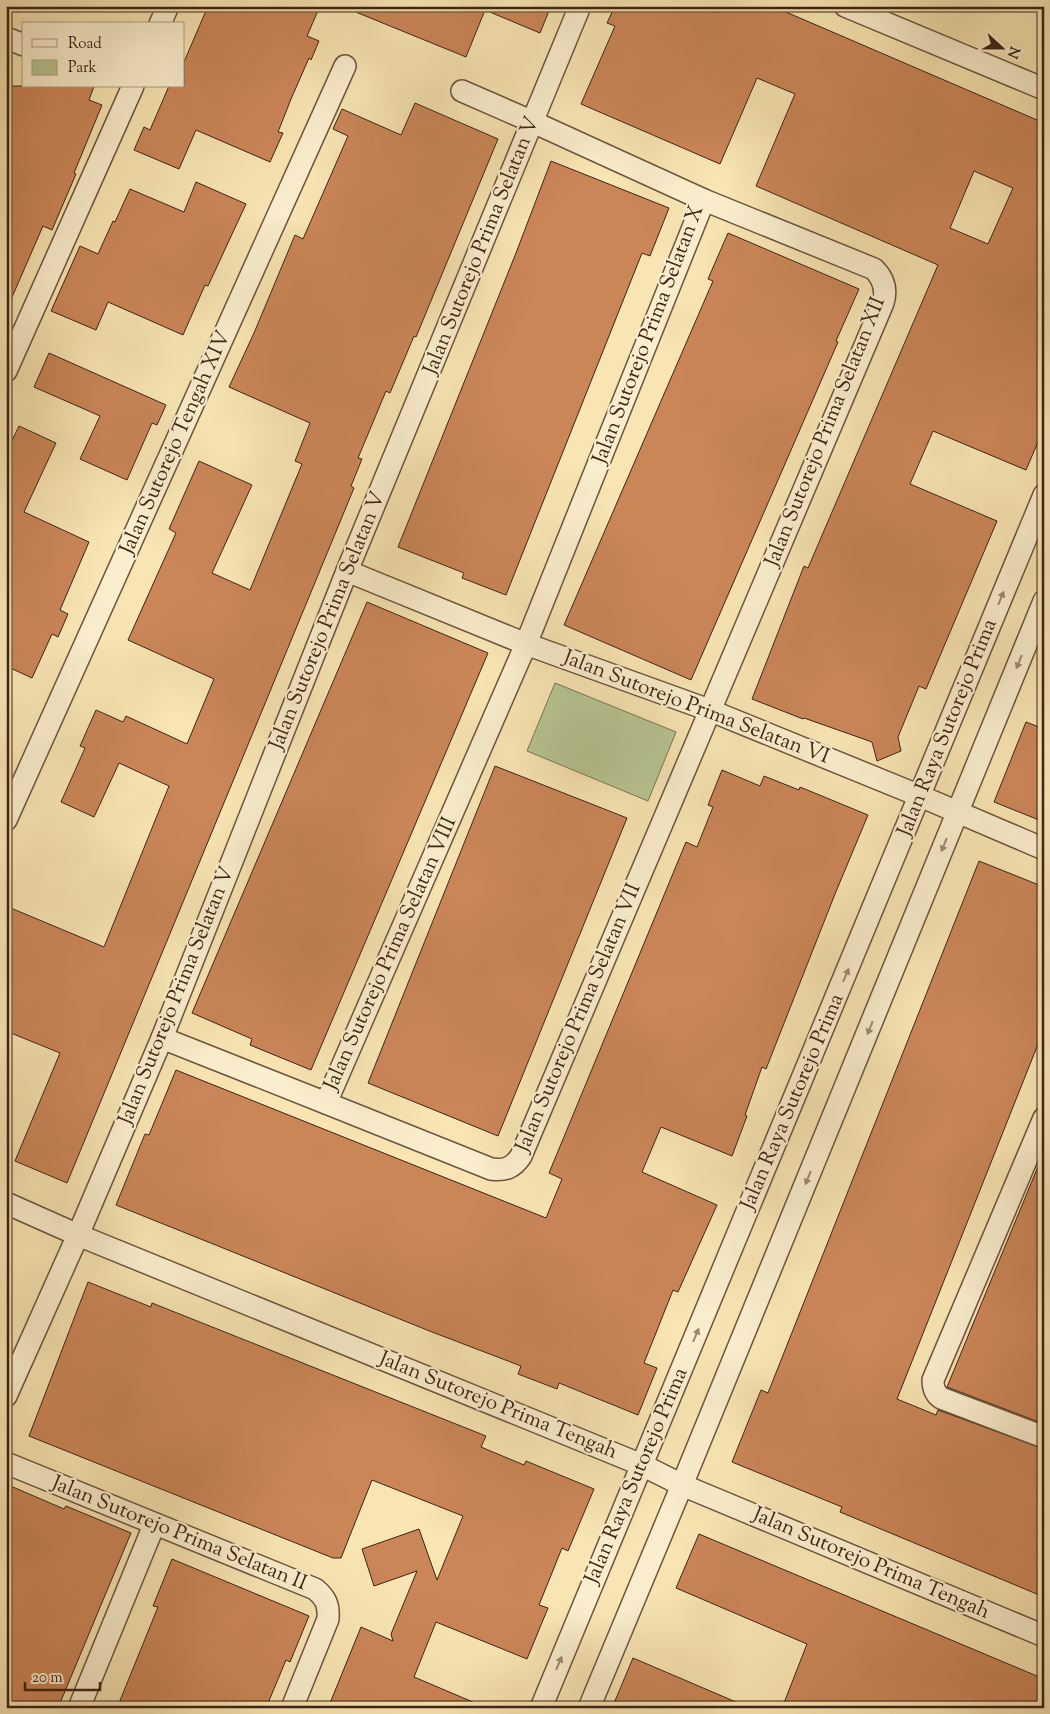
<svg xmlns="http://www.w3.org/2000/svg" width="1050" height="1714" font-family="'Sorts Mill Goudy',serif">
<rect width="100%" height="100%" fill="#f9e5b4"/>
<filter id="stains"><feTurbulence type="fractalNoise" baseFrequency=".004" numOctaves="4"/><feColorMatrix values="0 0 0 0 .2 0 0 0 0 .09 0 0 0 0 .02 0 0 0 .5 -.17"/></filter>
<radialGradient id="worn" r=".72"><stop offset=".6" stop-color="#630" stop-opacity="0"/><stop offset="1" stop-color="#630" stop-opacity=".3"/></radialGradient>
<path fill="#b8c692" stroke="#7a7553" d="M 555,683 L 676,732 L 648,801 L 527,751 Z"/>
<g fill="#cb8658" stroke="#3d2414" fill-rule="evenodd">
<path d="M 208,6 L 320,6 L 307,36 L 319,41 L 311,60 L 309,58 L 291,99 L 278,132 L 283,133 L 270,162 L 196,130 L 179,169 L 134,150 L 144,127 L 150,130 L 169,86 L 184,86 L 184,62 Z"/>
<path d="M 341,6 L 551,6 L 540,33 L 485,10 L 466,57 Z"/>
<path d="M 615,6 L 772,6 L 1044,123 L 1044,428 L 1026,470 L 933,431 L 910,484 L 997,521 L 926,689 L 919,686 L 898,737 L 901,751 L 877,761 L 872,742 L 804,718 L 803,719 L 752,699 L 804,566 L 808,568 L 938,265 L 756,186 L 795,94 L 757,78 L 720,164 L 581,104 L 615,26 L 607,23 ZM 974,171 L 1013,188 L 988,244 L 950,228 Z"/>
<path d="M 11,86 L 94,86 L 89,100 L 102,105 L 74,173 L 76,174 L 52,230 L 43,226 L 6,311 L 6,97 Z"/>
<path d="M 415,103 L 498,139 L 416,337 L 414,336 L 390,393 L 386,391 L 358,458 L 362,459 L 351,486 L 354,488 L 67,1183 L 15,1161 L 60,1053 L 6,1031 L 6,906 L 104,947 L 169,786 L 119,763 L 94,817 L 61,802 L 85,748 L 80,746 L 96,710 L 123,722 L 126,716 L 187,744 L 214,679 L 128,640 L 176,533 L 169,529 L 199,461 L 252,485 L 212,573 L 250,590 L 302,464 L 295,461 L 310,423 L 229,387 L 254,333 L 295,235 L 303,239 L 348,136 L 333,129 L 342,109 L 401,135 Z"/>
<path d="M 551,161 L 669,208 L 650,256 L 642,253 L 506,595 L 462,578 L 464,573 L 398,547 L 516,253 Z"/>
<path d="M 196,182 L 246,204 L 208,286 L 205,285 L 183,335 L 108,302 L 96,330 L 51,311 L 80,246 L 98,254 L 113,221 L 115,222 L 130,189 L 184,212 Z"/>
<path d="M 728,233 L 859,289 L 836,341 L 838,342 L 691,680 L 564,625 L 713,281 L 708,279 Z"/>
<path d="M 49,353 L 166,405 L 157,425 L 152,423 L 127,480 L 80,459 L 100,416 L 34,387 Z"/>
<path d="M 19,426 L 56,443 L 24,512 L 89,542 L 60,610 L 68,614 L 58,637 L 52,634 L 32,678 L 6,666 L 6,453 Z"/>
<path d="M 367,602 L 488,653 L 311,1070 L 250,1045 L 252,1039 L 192,1013 Z"/>
<path d="M 1026,722 L 1044,729 L 1044,822 L 994,802 Z"/>
<path d="M 495,766 L 627,818 L 498,1136 L 368,1083 Z"/>
<path d="M 722,770 L 760,786 L 764,776 L 799,790 L 800,787 L 868,815 L 835,894 L 766,1069 L 762,1067 L 745,1115 L 747,1116 L 732,1156 L 661,1127 L 642,1172 L 717,1205 L 678,1292 L 673,1290 L 644,1363 L 657,1368 L 638,1415 L 559,1383 L 557,1389 L 518,1374 L 521,1366 L 432,1332 L 116,1205 L 145,1134 L 149,1135 L 176,1070 L 546,1218 L 562,1179 L 549,1173 L 686,842 L 697,847 L 713,807 L 708,805 Z"/>
<path d="M 979,861 L 1044,887 L 1044,1029 L 897,1399 L 936,1415 L 938,1410 L 1044,1449 L 1044,1597 L 840,1512 L 842,1507 L 732,1462 L 761,1390 L 768,1393 Z"/>
<path d="M 1044,1152 L 1044,1424 L 947,1387 Z"/>
<path d="M 88,1282 L 151,1307 L 152,1303 L 486,1436 L 481,1447 L 524,1465 L 526,1461 L 594,1489 L 568,1551 L 562,1548 L 539,1605 L 548,1608 L 527,1659 L 436,1622 L 414,1677 L 487,1708 L 328,1708 L 361,1627 L 393,1641 L 391,1634 L 417,1571 L 374,1586 L 362,1549 L 419,1529 L 437,1580 L 463,1516 L 372,1480 L 341,1558 L 333,1558 L 29,1436 Z"/>
<path d="M 6,1484 L 64,1509 L 66,1506 L 131,1533 L 58,1708 L 6,1708 Z"/>
<path d="M 699,1534 L 1044,1679 L 1044,1708 L 782,1708 L 807,1644 L 676,1588 Z"/>
<path d="M 172,1559 L 309,1616 L 290,1662 L 286,1660 L 266,1708 L 117,1708 L 158,1607 L 153,1606 Z"/>
<path d="M 633,1658 L 750,1708 L 612,1708 Z"/>
</g>
<g fill="none" stroke-linecap="round" stroke-linejoin="round">
<defs>
<g id="street">
<path d="M 845,6 L 1044,89"/>
<path d="M 160,24 L 168,6"/>
<path d="M 6,38 L 24,45"/>
<path d="M 6,371 L 133,86"/>
<path d="M 347,571 L 526,644 L 709,710 L 920,796 L 1044,849"/>
<path d="M 6,820 L 345,66"/>
<path d="M 162,1038 L 326,1103 L 526,644 L 704,200 L 533,122 L 462,91"/>
<path d="M 326,1103 L 491,1169 C 505,1171 513,1168 521,1156 L 883,303 C 887,290 884,279 874,269 L 704,200"/>
<path d="M 1044,1118 L 933,1380 C 933,1387 934,1393 941,1398 L 1044,1437"/>
<path d="M 6,1203 L 78,1235 L 642,1465 L 682,1485 L 1044,1636"/>
<path d="M 6,1396 L 78,1235 L 162,1038 L 347,571 L 580,6"/>
<path d="M 6,1463 L 315,1589 C 326,1598 329,1605 328,1619 L 292,1708"/>
<path d="M 79,1708 L 154,1525"/>
<path d="M 541,1708 L 1044,495"/>
<path d="M 589,1708 L 682,1485 L 1044,601"/>
</g>
</defs>
<use href="#street" stroke="#6c543c" stroke-width="24"/>
<use href="#street" stroke="#fbeece" stroke-width="21"/>
</g>
<defs><path id="oneway-solid" d="M-6-.8H1V-3.2L6.5 0L1 3.2V.8H-6Z" transform="scale(1.25)"/></defs>
<g fill="#9c8971">
<use href="#oneway-solid" transform="translate(1001 598) rotate(-68)"/>
<use href="#oneway-solid" transform="translate(1019 662) rotate(112)"/>
<use href="#oneway-solid" transform="translate(944 845) rotate(112)"/>
<use href="#oneway-solid" transform="translate(846 975) rotate(-67)"/>
<use href="#oneway-solid" transform="translate(870 1028) rotate(112)"/>
<use href="#oneway-solid" transform="translate(808 1178) rotate(112)"/>
<use href="#oneway-solid" transform="translate(696 1335) rotate(-67)"/>
<use href="#oneway-solid" transform="translate(559 1663) rotate(-67)"/>
</g>
<g text-anchor="middle" dominant-baseline="central" stroke-width="4.5" stroke-linejoin="round" paint-order="stroke">
<g font-size="21" fill="#3d2414" stroke="#fbeece">
<text transform="translate(482 246) rotate(-68)">Jalan Sutorejo Prima Selatan V</text>
<text transform="translate(649 335) rotate(-69)">Jalan Sutorejo Prima Selatan X</text>
<text transform="translate(826 432) rotate(-68)">Jalan Sutorejo Prima Selatan XII</text>
<text transform="translate(176 443) rotate(-66)">Jalan Sutorejo Tengah XIV</text>
<text transform="translate(328 621) rotate(-68)">Jalan Sutorejo Prima Selatan V</text>
<text transform="translate(696 708) rotate(21)">Jalan Sutorejo Prima Selatan VI</text>
<text transform="translate(948 728) rotate(-68)">Jalan Raya Sutorejo Prima</text>
<text transform="translate(391 954) rotate(-66)">Jalan Sutorejo Prima Selatan VIII</text>
<text transform="translate(177 996) rotate(-68)">Jalan Sutorejo Prima Selatan V</text>
<text transform="translate(579 1018) rotate(-67)">Jalan Sutorejo Prima Selatan VII</text>
<text transform="translate(793 1102) rotate(-67)">Jalan Raya Sutorejo Prima</text>
<text transform="translate(498 1406) rotate(22)">Jalan Sutorejo Prima Tengah</text>
<text transform="translate(637 1476) rotate(-67)">Jalan Raya Sutorejo Prima</text>
<text transform="translate(179 1534) rotate(22)">Jalan Sutorejo Prima Selatan II</text>
<text transform="translate(871 1564) rotate(23)">Jalan Sutorejo Prima Tengah</text>
</g>
</g>
<rect width="1050" height="1714" fill="none" stroke="#f9e5b4" stroke-width="25"/>
<rect x="8" y="8" width="1035" height="1699" fill="none" stroke="#3d2414" stroke-width="2.5"/>
<rect x="12" y="12" width="1025" height="1689" fill="none" stroke="#3d2414"/>
<rect x="22" y="22" width="162" height="65" fill="#fbeece" stroke="#af9d84"/>
<rect x="32" y="39" width="25" height="8" fill="#fbeece" stroke="#af9d84"/>
<text x="68" y="48" font-size="15" fill="#3d2414">Road</text>
<rect x="32" y="60" width="25" height="15" fill="#b8c692" stroke="#af9d84"/>
<text x="68" y="72" font-size="15" fill="#3d2414">Park</text>
<g transform="translate(1002 48) rotate(111)" stroke="#fbeece" stroke-width="4" paint-order="stroke">
<path d="M0-4L9 19L0 12L-9 19Z" fill="#3d2414"/>
<text y="-8" font-size="14" font-weight="bold" text-anchor="middle" fill="#3d2414">N</text>
</g>
<path d="M25 1682v8h75v-8" fill="none" stroke="#3d2414" stroke-width="2.5"/>
<text x="32" y="1682" font-size="15" fill="#3d2414" stroke="#fbeece" stroke-width="4" paint-order="stroke">20 m</text>
<rect width="100%" height="100%" filter="url(#stains)"/>
<rect width="100%" height="100%" fill="url(#worn)"/>
</svg>
